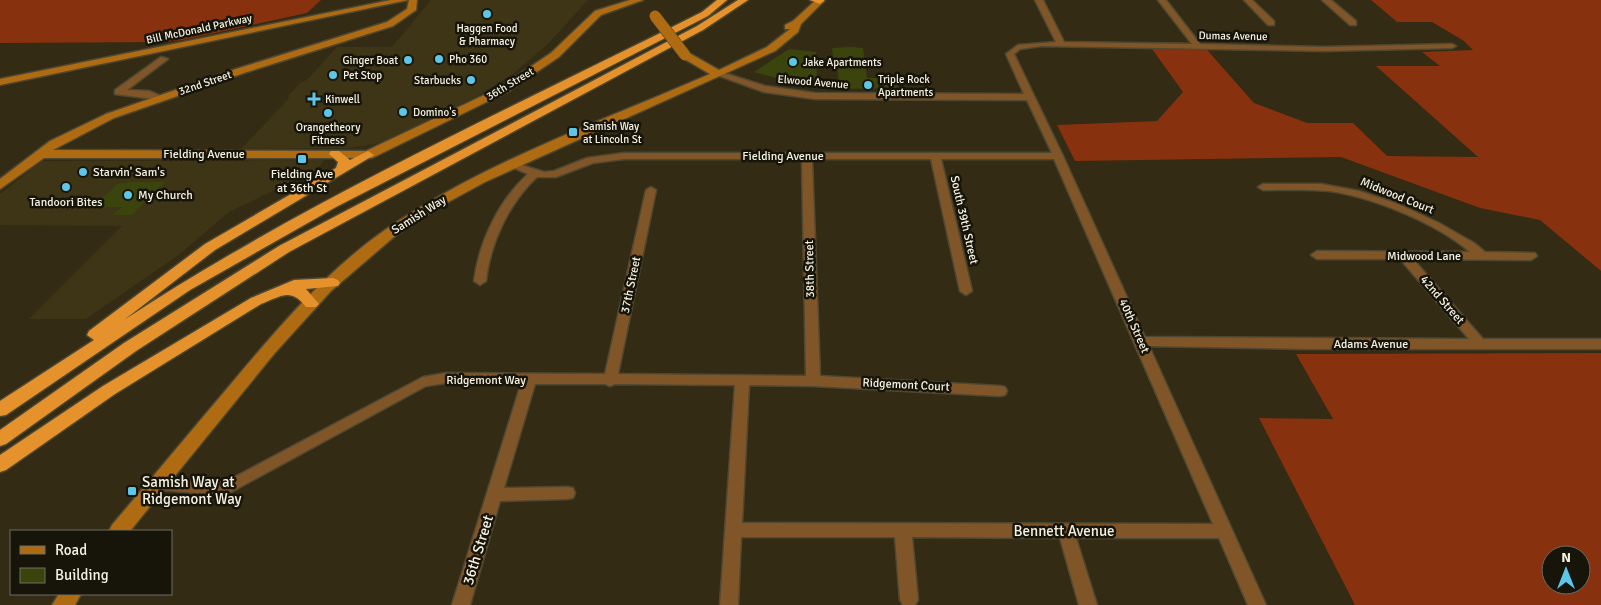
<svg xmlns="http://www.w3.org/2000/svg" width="1601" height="605" font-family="Signika,sans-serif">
<rect width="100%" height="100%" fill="#332b14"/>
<g fill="#3e3416">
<path d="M 431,0 L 588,0 L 547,45 L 513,74 L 476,97 L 380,143 L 351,148 L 241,149 L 289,98 L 288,96 L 301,82 L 307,80 L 337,47 L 392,47 Z"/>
<path d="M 324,160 L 318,169 L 229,212 L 180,254 L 86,319 L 29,319 L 122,226 L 0,225 L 0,194 L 42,161 Z"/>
</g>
<g fill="#87310e" fill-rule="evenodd">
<path d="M 0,0 L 321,0 L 307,13 L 183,40 L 164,42 L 0,43 Z"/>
<path d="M 1371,0 L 1601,0 L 1601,271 L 1540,220 L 1480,208 L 1341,157 L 1075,161 L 1057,125 L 1157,121 L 1183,92 L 1147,42 L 1201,43 L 1254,103 L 1307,123 L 1353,123 L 1387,156 L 1478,157 L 1376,66 L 1440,66 L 1422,52 L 1473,50 L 1464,41 L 1432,22 L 1397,22 Z"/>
<path d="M 1601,353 L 1601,605 L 1355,605 L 1259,418 L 1333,419 L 1296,354 ZM 1551,555 L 1581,555 L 1581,585 L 1551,585 Z"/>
</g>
<g fill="#3c440e">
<path d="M 851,47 L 863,48 L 867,78 L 896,78 L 899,88 L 839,89 L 838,71 L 835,71 L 832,48 Z"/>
<path d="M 789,49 L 816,52 L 817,80 L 784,80 L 754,72 Z"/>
<path d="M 130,182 L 165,182 L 132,215 L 113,215 L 122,207 L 93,207 L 117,184 Z"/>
</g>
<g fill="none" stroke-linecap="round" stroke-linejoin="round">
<defs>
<g id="street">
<path d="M 1035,0 L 1043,0 L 1064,42 L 1192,44 L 1158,0 L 1166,0 L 1200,44 L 1323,47 L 1452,44 L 1456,46 L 1452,48 L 1323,51 L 1041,46 L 1020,49 L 1014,54 L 1063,156 L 1145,337 L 1469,339 L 1400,259 L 1317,259 L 1311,255 L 1317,251 L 1470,252 C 1436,223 1373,197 1329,191 C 1307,189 1285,190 1263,190 L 1258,187 L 1263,184 L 1321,184 L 1359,191 L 1398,204 L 1439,223 L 1474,243 L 1485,252 L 1535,253 L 1537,256 L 1531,260 L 1413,259 L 1483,339 L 1601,339 L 1601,349 L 1308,349 L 1149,346 L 1266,605 L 1248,605 L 1219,538 L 1076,538 L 1097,605 L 1079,605 L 1060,538 L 912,537 L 918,600 L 915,605 L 903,605 L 900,600 L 895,537 L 741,537 L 738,605 L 720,605 L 735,385 L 615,384 L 610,386 L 605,384 L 535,384 L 504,488 L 567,487 L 573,488 L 575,493 L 573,498 L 567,499 L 500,501 L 470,605 L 452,605 L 521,384 L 446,383 L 426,386 L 231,492 L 207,494 L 151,489 L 148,485 L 151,481 L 156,479 L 207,482 L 229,480 L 423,377 L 446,373 L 605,374 L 646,190 L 651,187 L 656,190 L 618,374 L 806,376 L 802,159 L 624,159 L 593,163 L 556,177 L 537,177 C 509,203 490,243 486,281 L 480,285 L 474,281 C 479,242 499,200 528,174 L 507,165 L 512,162 L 544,172 L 554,171 L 587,158 L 624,153 L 1052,153 L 1027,100 L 815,99 L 764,92 L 714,74 L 718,71 L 765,86 L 815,93 L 1024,94 L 1006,54 L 1018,45 L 1056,42 ZM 812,159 L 931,159 L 960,291 L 966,295 L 972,291 L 941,159 L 1054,159 L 1213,524 L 742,523 L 749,385 L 813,386 L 1000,396 L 1005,395 L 1007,391 L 1005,387 L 1000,386 L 820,376 Z"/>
<path d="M 1244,0 L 1252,0 L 1274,21 L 1274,25 L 1268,25 Z"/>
<path d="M 1322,0 L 1331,0 L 1356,21 L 1356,25 L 1350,25 Z"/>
<path d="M 161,57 L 168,59 L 127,90 L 149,91 L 161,96 L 161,100 L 115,94 L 115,90 Z"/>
</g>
<g id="secondary">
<path d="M 391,0 L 408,0 L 0,85 L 0,79 Z"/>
<path d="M 409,0 L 417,0 L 416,10 L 393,26 L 244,73 L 114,118 L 53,150 L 366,151 L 499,88 L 551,53 L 595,11 L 630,0 L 643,0 L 601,15 L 559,57 L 507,92 L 372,158 L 44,158 L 0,189 L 0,179 L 50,141 L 106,114 L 236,69 L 387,22 L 407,9 Z"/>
<path d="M 816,0 L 825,0 L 801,24 L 798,32 L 775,51 L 485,182 L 439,207 L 395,236 L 331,291 L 274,354 L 130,531 L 109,531 L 112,525 C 152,478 191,431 231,384 C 277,329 325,272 385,230 C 484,162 600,122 710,74 L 681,57 L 681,53 L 689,53 L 719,70 L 767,47 L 790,29 L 785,29 L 785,25 L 793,21 Z"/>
<path d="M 59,594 L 81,594 L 75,605 L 52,605 Z"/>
</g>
<g id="highway">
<path d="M 717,0 L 727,0 L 708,16 L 336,207 L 190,290 L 6,415 L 0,416 L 0,401 L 94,340 L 87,335 L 89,331 L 205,244 L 336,168 L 338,162 L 329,154 L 331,151 L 339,151 L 350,160 L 368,151 L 374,155 L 215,250 L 124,320 C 305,201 508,110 702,12 Z"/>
<path d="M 738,0 L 748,0 L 703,30 L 289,252 L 136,351 L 6,444 L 0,446 L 0,430 L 124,343 L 279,246 L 697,26 Z"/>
<path d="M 810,0 L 824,0 L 824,1 L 820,4 Z"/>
<path d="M 333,278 L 338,280 L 340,283 L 338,286 L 306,289 L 319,304 L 316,307 L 306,307 C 291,287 281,296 261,304 L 115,394 L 6,470 L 0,472 L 0,455 L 103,386 L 251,298 L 294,280 Z"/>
</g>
</defs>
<use href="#street" stroke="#4e4731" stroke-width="3"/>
<use href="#secondary" stroke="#4e4731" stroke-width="3"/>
<use href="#highway" stroke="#4e4731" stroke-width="3"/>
<use href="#street" fill="#805628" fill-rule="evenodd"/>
<use href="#secondary" fill="#af6b12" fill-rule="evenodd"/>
<use href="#highway" fill="#e6922c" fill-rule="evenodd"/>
<defs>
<path id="secondary-bridge" d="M 655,16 L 685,55"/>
</defs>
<use href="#secondary-bridge" stroke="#4e4731" stroke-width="12" stroke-linecap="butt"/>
<use href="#secondary-bridge" stroke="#af6b12" stroke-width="11"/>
</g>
<g fill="#5cc7e8" stroke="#17140a" stroke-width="2">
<circle cx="487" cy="14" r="5"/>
<circle cx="439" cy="59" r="5"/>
<circle cx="408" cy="60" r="5"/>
<circle cx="793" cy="62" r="5"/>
<circle cx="333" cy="75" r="5"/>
<circle cx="471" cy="80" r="5"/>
<circle cx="868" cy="85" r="5"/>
<path d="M311.5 91.5h5v5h5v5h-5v5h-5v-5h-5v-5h5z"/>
<circle cx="403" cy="112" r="5"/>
<circle cx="328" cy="113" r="5"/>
<rect x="568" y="127" width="10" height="10" rx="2.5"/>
<rect x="297" y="154" width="10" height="10" rx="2.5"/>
<circle cx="83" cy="172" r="5"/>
<circle cx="66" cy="187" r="5"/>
<circle cx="128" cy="195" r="5"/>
<rect x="127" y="486" width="10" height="10" rx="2.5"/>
</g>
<g text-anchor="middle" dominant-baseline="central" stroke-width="5" stroke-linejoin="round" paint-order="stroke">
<g font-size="11" fill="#f6f2e3" stroke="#17140a" text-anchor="start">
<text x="487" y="28" text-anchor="middle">Haggen Food<tspan x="487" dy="13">&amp; Pharmacy</tspan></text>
<text x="449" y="59">Pho 360</text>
<text x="398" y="60" text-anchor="end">Ginger Boat</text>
<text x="803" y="62">Jake Apartments</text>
<text x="343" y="75">Pet Stop</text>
<text x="878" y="79">Triple Rock<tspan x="878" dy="13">Apartments</tspan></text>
<text x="461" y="80" text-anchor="end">Starbucks</text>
<text x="325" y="99">Kinwell</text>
<text x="413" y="112">Domino's</text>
<text x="583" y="126">Samish Way<tspan x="583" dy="13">at Lincoln St</tspan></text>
<text x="328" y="127" text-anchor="middle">Orangetheory<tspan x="328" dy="13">Fitness</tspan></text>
</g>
<g font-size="11" fill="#f6f2e3" stroke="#17140a">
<text transform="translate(199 29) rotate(-12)">Bill McDonald Parkway</text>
<text transform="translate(1233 36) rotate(1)">Dumas Avenue</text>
<text transform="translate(813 82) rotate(5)">Elwood Avenue</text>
<text transform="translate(205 83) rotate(-19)">32nd Street</text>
<text transform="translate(510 84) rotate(-31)">36th Street</text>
</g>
<g font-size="12" fill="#f6f2e3" stroke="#17140a">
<text x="204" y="154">Fielding Avenue</text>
<text x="783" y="156">Fielding Avenue</text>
<text transform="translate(1397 196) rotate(22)">Midwood Court</text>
<text transform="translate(419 215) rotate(-32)">Samish Way</text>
<text transform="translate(964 220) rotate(77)">South 39th Street</text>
<text x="1424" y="256">Midwood Lane</text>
<text transform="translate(810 269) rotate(-91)">38th Street</text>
<text transform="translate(631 285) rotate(-78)">37th Street</text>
<text transform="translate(1442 300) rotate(49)">42nd Street</text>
<text transform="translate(1134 326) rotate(66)">40th Street</text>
<text x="1371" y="344">Adams Avenue</text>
<text x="486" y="380">Ridgemont Way</text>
<text transform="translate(906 385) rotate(3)">Ridgemont Court</text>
</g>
<g font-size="12" fill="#f6f2e3" stroke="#17140a" text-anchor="start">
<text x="93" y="172">Starvin' Sam's</text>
<text x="302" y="174" text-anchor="middle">Fielding Ave<tspan x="302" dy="14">at 36th St</tspan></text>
<text x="138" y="195">My Church</text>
<text x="66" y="202" text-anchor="middle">Tandoori Bites</text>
</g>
<g font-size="15" fill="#f6f2e3" stroke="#17140a" text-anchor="start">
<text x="142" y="482">Samish Way at<tspan x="142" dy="17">Ridgemont Way</tspan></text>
</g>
<g font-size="15" fill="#f6f2e3" stroke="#17140a">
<text x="1064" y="531">Bennett Avenue</text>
<text transform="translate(478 550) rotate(-73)">36th Street</text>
</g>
</g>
<rect x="10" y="530" width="162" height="65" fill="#17140a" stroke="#706d61"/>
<rect x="20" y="546" width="25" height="8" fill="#af6b12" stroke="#706d61"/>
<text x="55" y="555" font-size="15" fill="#f6f2e3">Road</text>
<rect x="20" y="568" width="25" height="15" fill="#3c440e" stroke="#706d61"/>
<text x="55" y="580" font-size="15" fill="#f6f2e3">Building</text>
<g transform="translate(1566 570)"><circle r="24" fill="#17140a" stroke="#706d61"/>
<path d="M0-4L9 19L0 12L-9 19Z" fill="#5cc7e8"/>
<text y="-8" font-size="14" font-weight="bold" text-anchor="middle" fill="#f6f2e3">N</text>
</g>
</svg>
